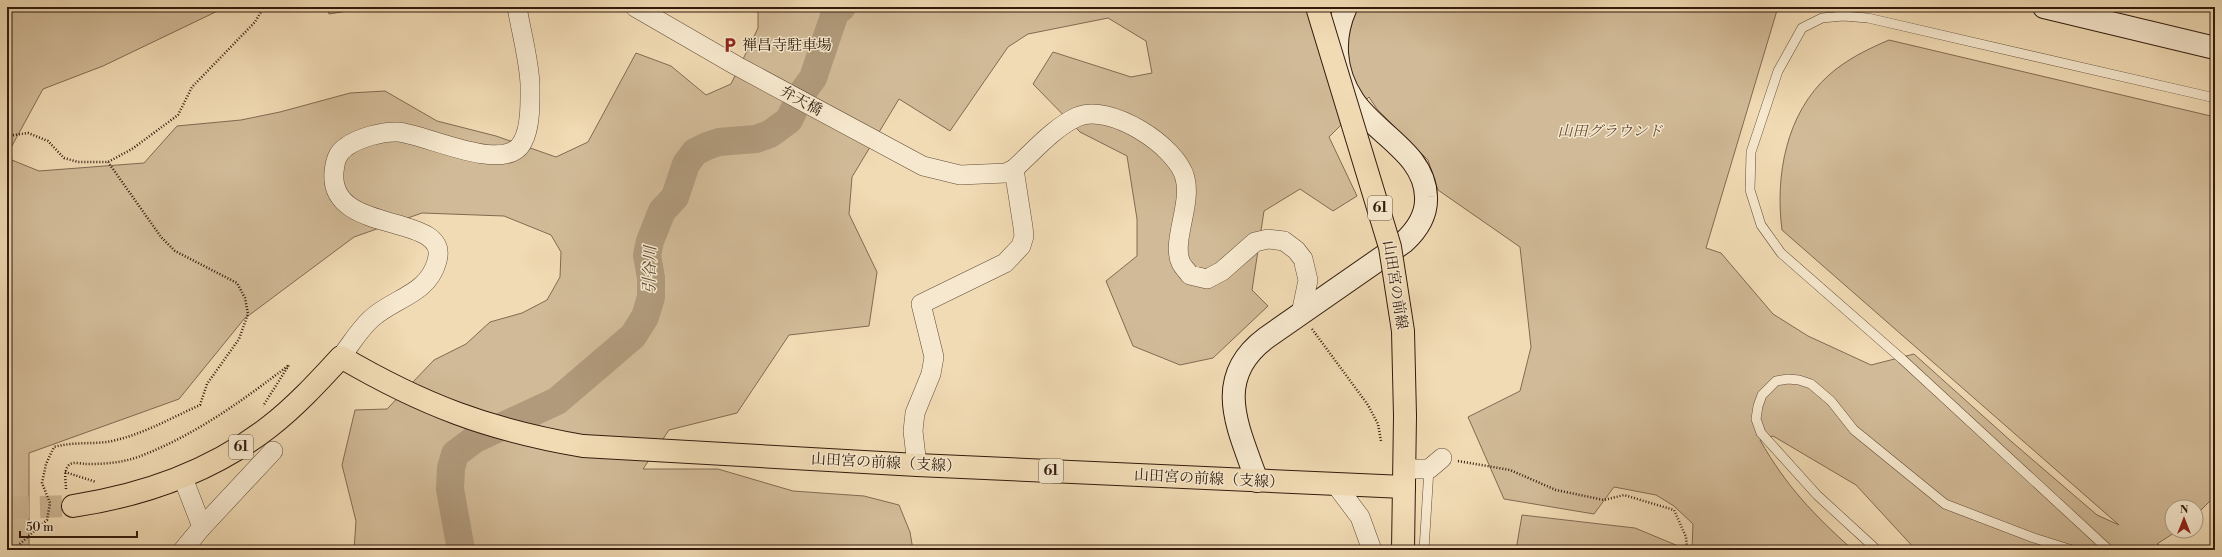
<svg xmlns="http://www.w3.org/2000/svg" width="2222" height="557" font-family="'Libre Bodoni','Noto Serif JP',serif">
<rect width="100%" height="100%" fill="#f1dbb4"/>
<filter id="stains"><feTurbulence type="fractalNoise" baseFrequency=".005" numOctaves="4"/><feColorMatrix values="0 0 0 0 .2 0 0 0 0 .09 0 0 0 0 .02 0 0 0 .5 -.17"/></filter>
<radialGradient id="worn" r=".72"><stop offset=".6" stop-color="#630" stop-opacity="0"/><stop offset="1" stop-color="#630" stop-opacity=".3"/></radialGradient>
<g fill="#d1ba97" stroke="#826a52">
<path d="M 7,7 L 226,7 L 103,66 L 43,89 L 7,155 Z"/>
<path d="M 327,7 L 372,7 L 329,14 Z"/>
<path d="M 758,7 L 1778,7 L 1706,248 L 1721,253 L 1773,314 L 1808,336 L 1871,365 L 1914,354 L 2012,442 L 2097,515 L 2119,525 L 1782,230 C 1775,176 1786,113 1829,75 C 1847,59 1868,49 1889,40 L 2215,117 L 2215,496 L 2196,515 L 2196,507 L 2172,507 L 2172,531 L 2177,531 L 2157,544 L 2168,550 L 1916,550 L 1856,485 L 1773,436 L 1760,440 C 1786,486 1814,515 1853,550 L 1692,550 L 1693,524 L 1674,506 L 1656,495 L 1614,487 L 1594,514 L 1504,499 L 1468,417 L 1520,391 L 1531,347 L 1520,247 L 1438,190 L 1428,160 L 1377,109 L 1369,97 L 1329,137 L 1357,196 L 1333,211 L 1300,189 L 1264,211 L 1252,290 L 1268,306 L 1213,358 L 1180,365 L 1133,346 L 1106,281 L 1137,256 L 1137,219 L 1127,156 L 1080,132 L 1033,84 L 1053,52 L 1131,77 L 1152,73 L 1146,41 L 1108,18 L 1028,34 L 1008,47 L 950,131 L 899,99 L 852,177 L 849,214 L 877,272 L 869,326 L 789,335 L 737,413 L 669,430 L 643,469 L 718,469 L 793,491 L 864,496 L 899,505 L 910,532 L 913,550 L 354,550 L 356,521 L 342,465 L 355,410 L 387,409 L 434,360 L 466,344 L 490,322 L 522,313 L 547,300 L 560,277 L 561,252 L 551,235 L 504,216 L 422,213 L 354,237 L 244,319 L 179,399 L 29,453 L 29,550 L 7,550 L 7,158 L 39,171 L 144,163 L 177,126 L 241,120 L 280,112 L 350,93 L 385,91 L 437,121 L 496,136 L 556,157 L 588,142 L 636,53 L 671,66 L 706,95 L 731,84 L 758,28 Z"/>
<path d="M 1522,515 L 1635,528 L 1688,550 L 1516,550 Z"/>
</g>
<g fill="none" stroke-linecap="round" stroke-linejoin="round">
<path stroke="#b09a7b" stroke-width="28" d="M 461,550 L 450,489 L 451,468 L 455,454 L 475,439 L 557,401 L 633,336 L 645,317 L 651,297 L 651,278 L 647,255 L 650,241 L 662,211 L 675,197 L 686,164 L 695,152 L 707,146 L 719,142 L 756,139 L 770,134 L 789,120 L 802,93 L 813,78 L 835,13 L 842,7"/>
<path stroke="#cbb592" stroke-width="22" stroke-dasharray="22 11" stroke-linecap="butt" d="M 7,508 L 73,506"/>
<defs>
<g id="lane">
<path d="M 1424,550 L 1429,469"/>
<path d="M 1877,550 L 1817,495 L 1761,433 L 1756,419 L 1758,406 L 1762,395 L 1776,381 L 1788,379 L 1799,380 L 1811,384 L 1831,401 L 1854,430 L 1945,504 L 2034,538 L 2072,550"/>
<path d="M 2109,550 L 1902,359 L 1781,253 L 1761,225 L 1750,190 L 1751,152 L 1778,71 L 1802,28 L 1822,18 L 1843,16 L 1868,18 L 2215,98"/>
</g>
<g id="street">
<path d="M 635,7 L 737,66 L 923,166 L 960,175 L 1006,173 L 1014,169 C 1033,152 1053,128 1077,117 C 1109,102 1177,146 1185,178 C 1192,205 1171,242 1181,263 C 1183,267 1187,271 1190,275 L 1207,279 L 1222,271 L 1255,242 L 1268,239 L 1284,241 L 1296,250 L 1303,259 L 1308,280 L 1301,314"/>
<path d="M 341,357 C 351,344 359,330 371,319 C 393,298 428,295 437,261 C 451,211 328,237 334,172 C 335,162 337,153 346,147 C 358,138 383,131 398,132 C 426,134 507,176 523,141 C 531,126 530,101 530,84 C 529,60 521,31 517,7"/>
<path d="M 917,465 L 913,431 L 915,413 L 931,374 L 934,357 L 921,304 L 1005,263 L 1021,246 L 1024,236 L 1023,227 L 1014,169"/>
<path d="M 1405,469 L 1429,469 L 1442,458"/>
<path d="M 183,478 L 202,527 L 183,550"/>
<path d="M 1336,485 L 1360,517 L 1372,550"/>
<path d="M 202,527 L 273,451"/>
</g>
<g id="secondary">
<path d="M 2044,7 L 2215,48"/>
<path d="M 1257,481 C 1239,429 1211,379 1266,338 L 1404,242 C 1417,230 1427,216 1426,197 C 1425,153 1375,134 1353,100 C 1334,71 1332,38 1346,7"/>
</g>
<g id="primary">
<path d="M 73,506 C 145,495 211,472 269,427 C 295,407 319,381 341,357 C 423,405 489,430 583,446 L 917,465 L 1404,487"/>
<path d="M 1403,550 L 1405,416"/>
</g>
</defs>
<use href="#lane" stroke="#624b36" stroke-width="10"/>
<use href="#street" stroke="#624b36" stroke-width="20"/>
<use href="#secondary" stroke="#321b0c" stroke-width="24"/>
<use href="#primary" stroke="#321b0c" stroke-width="24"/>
<g stroke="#321b0c" stroke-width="2.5" stroke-dasharray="1 2" stroke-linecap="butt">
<path d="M 7,136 L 28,133 L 48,141 L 64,158 L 78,162 L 108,162 L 132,149 L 178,115 L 192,87 L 255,22 L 264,7"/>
<path d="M 1312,329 L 1368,405 L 1378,424 L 1381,441"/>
<path d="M 1458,461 L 1510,470 L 1556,490 L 1604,500 L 1624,495 L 1674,510 L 1686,537 L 1687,549"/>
<path d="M 65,472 L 96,482"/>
<path d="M 66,489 C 66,481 63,471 69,465 C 73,461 81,464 86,464 C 104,464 121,463 138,457 C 194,436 242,401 289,365 L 263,406"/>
<path d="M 13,550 L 47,520 L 50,503 L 42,483 L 46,464 L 54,447 C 72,442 89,444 107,442 C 140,436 169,419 200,405 L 207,384 L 239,339 L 248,314 L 245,298 L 237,283 L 175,251 L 161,237 L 108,162"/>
</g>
<use href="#lane" stroke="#f6e8ce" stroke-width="9"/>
<use href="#street" stroke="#f6e8ce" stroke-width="19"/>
<use href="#secondary" stroke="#f6e8ce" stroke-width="22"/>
<use href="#primary" stroke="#f1dbb4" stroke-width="22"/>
<defs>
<path id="primary-bridge" d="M 1317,7 L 1390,247 L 1403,331 L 1405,416"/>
</defs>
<use href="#primary-bridge" stroke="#321b0c" stroke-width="24" stroke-linecap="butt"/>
<use href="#primary-bridge" stroke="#f1dbb4" stroke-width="22"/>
</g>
<defs>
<symbol id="parking-bare" viewBox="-9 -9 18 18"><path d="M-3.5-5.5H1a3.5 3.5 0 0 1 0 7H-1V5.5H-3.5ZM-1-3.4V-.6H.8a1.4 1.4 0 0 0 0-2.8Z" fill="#8f2418" stroke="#f6e8ce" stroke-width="2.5" paint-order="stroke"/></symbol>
</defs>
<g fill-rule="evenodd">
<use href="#parking-bare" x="719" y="34" width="22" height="22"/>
</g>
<g text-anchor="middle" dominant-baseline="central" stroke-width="3" stroke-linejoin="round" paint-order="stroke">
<g fill="#f6e8ce" stroke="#6d5846" stroke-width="1">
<rect x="1368" y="196" width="24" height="24" rx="3"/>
<rect x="229" y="435" width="24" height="24" rx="3"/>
<rect x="1039" y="459" width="24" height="24" rx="3"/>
</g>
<g font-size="14" font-weight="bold" fill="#321b0c">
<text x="1380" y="208">61</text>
<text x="241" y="447">61</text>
<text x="1051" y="471">61</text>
</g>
<g font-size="15" fill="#321b0c" stroke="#f6e8ce" text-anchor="start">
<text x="742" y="45">禅昌寺駐車場</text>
</g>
<g font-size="15" fill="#321b0c" stroke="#f6e8ce">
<text transform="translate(801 101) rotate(29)">弁天橋</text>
<text transform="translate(1395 285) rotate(81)">山田宮の前線</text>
<text transform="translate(886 463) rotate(3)">山田宮の前線（支線）</text>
<text transform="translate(1209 479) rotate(3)">山田宮の前線（支線）</text>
</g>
<g font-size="15" font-style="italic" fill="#624b36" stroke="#f6e8ce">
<text x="1610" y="131">山田グラウンド</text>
</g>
<g font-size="16" font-style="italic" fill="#5e4733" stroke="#f6e8ce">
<text transform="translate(650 270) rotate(-89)">引谷川</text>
</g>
</g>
<rect width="2222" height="557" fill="none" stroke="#f1dbb4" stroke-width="24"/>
<rect x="8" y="8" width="2206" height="541" fill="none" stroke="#321b0c" stroke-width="2"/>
<rect x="12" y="12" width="2198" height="533" fill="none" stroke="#321b0c"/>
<g transform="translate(2184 519)"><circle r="19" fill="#f6e8ce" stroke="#a89680"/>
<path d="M0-3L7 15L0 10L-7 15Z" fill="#8f2418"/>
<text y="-6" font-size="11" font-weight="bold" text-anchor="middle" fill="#321b0c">N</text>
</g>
<path d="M20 531v6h117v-6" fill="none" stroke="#321b0c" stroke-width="2"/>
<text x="26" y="531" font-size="12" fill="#321b0c" stroke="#f6e8ce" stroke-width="3" paint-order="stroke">50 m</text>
<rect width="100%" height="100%" filter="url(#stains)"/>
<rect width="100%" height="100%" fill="url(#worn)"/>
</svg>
